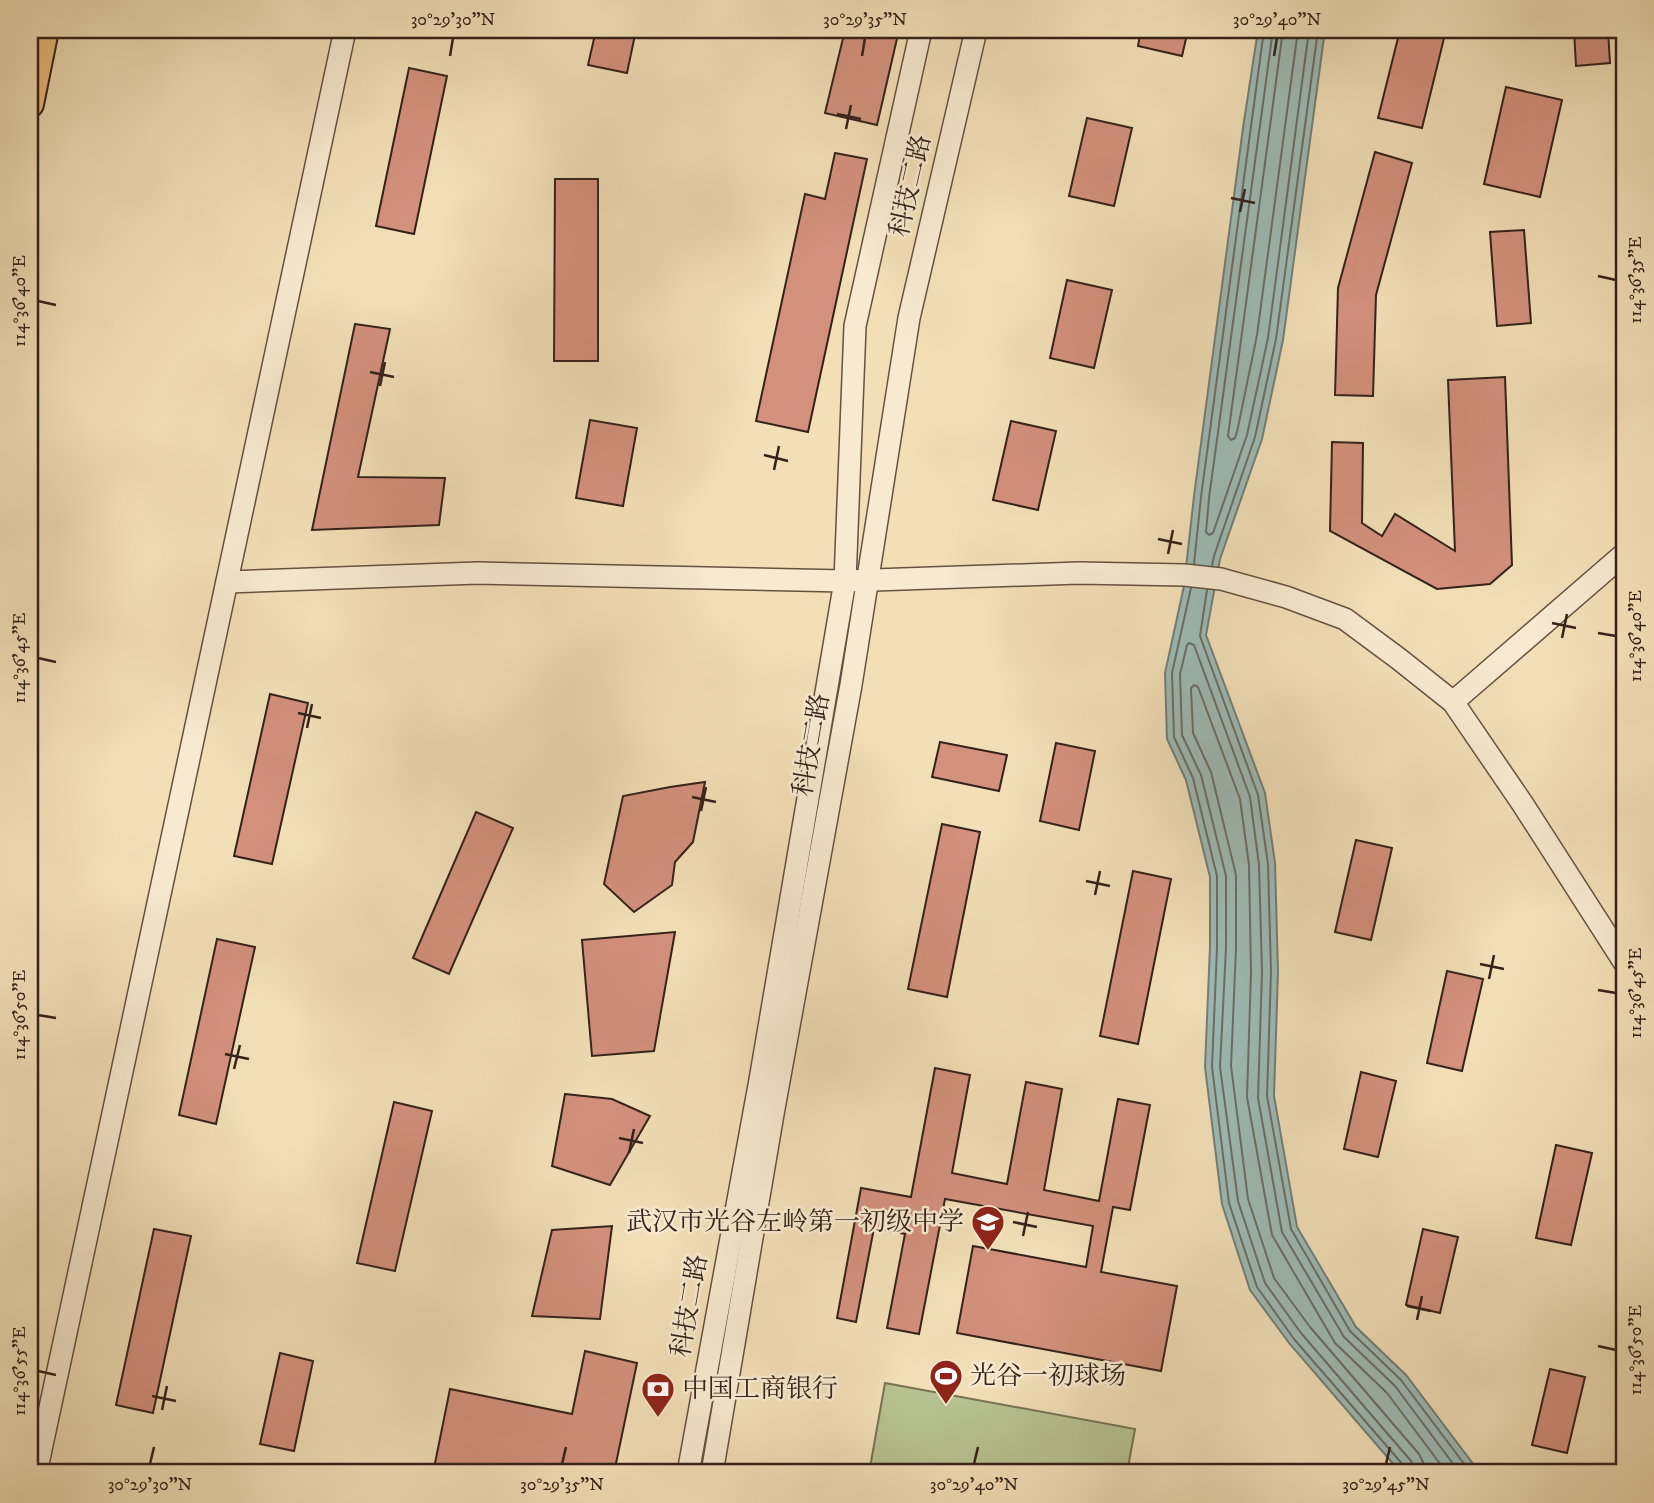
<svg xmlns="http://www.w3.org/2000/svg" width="1654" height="1503" font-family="'IM FELL DW Pica','Noto Serif SC',serif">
<rect width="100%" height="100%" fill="#f2dfb7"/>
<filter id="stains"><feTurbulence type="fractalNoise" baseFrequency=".00286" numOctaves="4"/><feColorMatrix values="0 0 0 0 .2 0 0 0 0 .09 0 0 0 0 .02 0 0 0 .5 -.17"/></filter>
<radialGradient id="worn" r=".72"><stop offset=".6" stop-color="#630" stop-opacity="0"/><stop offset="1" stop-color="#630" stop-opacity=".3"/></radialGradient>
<path fill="#b7c291" stroke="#767256" stroke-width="2" d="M 885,1383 L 1135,1429 L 1127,1473 L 869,1473 Z"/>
<path fill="#9dbbb6" stroke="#737e78" stroke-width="2" d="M 1258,30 L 1325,30 L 1283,340 L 1262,439 L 1220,559 L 1206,635 L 1265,793 L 1275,863 L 1278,972 L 1274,1096 L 1297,1227 L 1356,1327 L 1406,1375 L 1480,1473 L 1401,1473 L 1289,1343 L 1250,1290 L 1222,1204 L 1205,1067 L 1210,947 L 1210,877 L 1186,780 L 1167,739 L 1165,673 L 1184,586 L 1194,496 L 1243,128 Z"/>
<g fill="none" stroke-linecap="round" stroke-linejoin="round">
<g stroke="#686e68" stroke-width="2">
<path d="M 1273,30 L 1209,498 L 1206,532 L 1209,535 L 1213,533 L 1247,435 L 1268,338 L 1309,30"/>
<path d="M 1283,30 L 1228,436 L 1231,440 L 1235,438 L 1237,432 L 1257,335 L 1298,30"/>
<path d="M 1194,564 L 1201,497 L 1264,30"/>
<path d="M 1212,566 L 1214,556 L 1255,437 L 1276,339 L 1318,30"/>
<path d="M 1191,588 L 1172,673 L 1174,737 L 1193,778 L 1217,876 L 1217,948 L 1212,1067 L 1229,1203 L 1257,1287 L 1294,1339 L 1404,1466 L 1406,1473"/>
<path d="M 1207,590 L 1200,636 L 1258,795 L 1268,864 L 1271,972 L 1267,1096 L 1291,1229 L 1350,1331 L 1401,1380 L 1471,1473"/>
<path d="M 1414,1473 L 1414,1467 L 1411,1461 L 1301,1333 L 1265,1283 L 1238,1201 L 1220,1067 L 1226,948 L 1226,876 L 1201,775 L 1182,735 L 1180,674 L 1187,645 L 1189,643 L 1194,645 L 1250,797 L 1259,865 L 1262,972 L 1258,1098 L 1282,1232 L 1344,1337 L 1395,1386 L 1460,1473"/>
<path d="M 1425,1473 L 1424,1464 L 1419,1454 L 1310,1327 L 1274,1278 L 1248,1199 L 1231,1066 L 1236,948 L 1236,875 L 1211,772 L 1193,733 L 1191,688 L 1194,685 L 1198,687 L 1240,799 L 1249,865 L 1251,972 L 1247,1097 L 1272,1235 L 1335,1343 L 1387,1393 L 1447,1473"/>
</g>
</g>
<g fill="#d3907d" stroke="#34221a" stroke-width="2">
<path d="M 596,30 L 636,30 L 627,73 L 588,65 Z"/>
<path d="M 845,30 L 899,30 L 877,125 L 825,113 Z"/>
<path d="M 1141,30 L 1188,30 L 1182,56 L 1138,46 Z"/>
<path d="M 1400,30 L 1446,30 L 1422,128 L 1378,118 Z"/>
<path d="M 1574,30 L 1608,30 L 1610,63 L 1576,66 Z"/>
<path d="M 409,68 L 447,76 L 414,234 L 376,226 Z"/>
<path d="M 1506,87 L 1562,100 L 1540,197 L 1484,184 Z"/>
<path d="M 1087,118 L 1132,128 L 1114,206 L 1069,196 Z"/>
<path d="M 1375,152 L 1412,163 L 1376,295 L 1373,396 L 1335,395 L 1338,288 Z"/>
<path d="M 835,153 L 867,159 L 808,432 L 756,421 L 805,194 L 825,199 Z"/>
<path d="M 555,179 L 598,179 L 598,361 L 554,361 Z"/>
<path d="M 1524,230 L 1531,323 L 1497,326 L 1490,232 Z"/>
<path d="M 1067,280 L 1112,290 L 1094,368 L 1050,358 Z"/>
<path d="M 355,324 L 390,329 L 358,477 L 445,478 L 439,525 L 312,530 Z"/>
<path d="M 1505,377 L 1512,565 L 1490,584 L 1437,589 L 1330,531 L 1332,442 L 1363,443 L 1362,523 L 1382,536 L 1395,514 L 1455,551 L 1448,380 Z"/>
<path d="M 590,420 L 637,428 L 623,506 L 576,498 Z"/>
<path d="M 1011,421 L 1056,431 L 1038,510 L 993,500 Z"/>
<path d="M 270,694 L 308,703 L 272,864 L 234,856 Z"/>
<path d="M 940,742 L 1007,755 L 999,791 L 932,777 Z"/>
<path d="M 1056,743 L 1095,751 L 1079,830 L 1040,821 Z"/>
<path d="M 705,782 L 693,842 L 675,862 L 672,885 L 634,912 L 604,884 L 623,796 L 670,787 Z"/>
<path d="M 476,812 L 513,828 L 449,974 L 413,958 Z"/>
<path d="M 942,824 L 980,832 L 947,997 L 908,989 Z"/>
<path d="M 1356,840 L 1392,848 L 1371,940 L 1335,932 Z"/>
<path d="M 1133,871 L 1171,879 L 1138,1044 L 1100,1036 Z"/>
<path d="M 675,932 L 654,1051 L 592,1056 L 582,940 Z"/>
<path d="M 217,939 L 255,947 L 216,1124 L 179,1115 Z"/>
<path d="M 1447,971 L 1483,979 L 1462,1071 L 1427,1063 Z"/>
<path d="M 935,1068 L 970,1075 L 952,1173 L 1007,1184 L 1026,1082 L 1062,1089 L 1044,1190 L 1099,1201 L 1118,1099 L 1150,1105 L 1130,1210 L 1113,1207 L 1101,1272 L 1177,1286 L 1161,1371 L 957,1333 L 973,1246 L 1086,1267 L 1093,1226 L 945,1199 L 919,1334 L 887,1328 L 905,1234 L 874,1228 L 856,1322 L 837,1318 L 861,1188 L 911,1197 Z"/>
<path d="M 1361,1072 L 1396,1081 L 1378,1157 L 1344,1149 Z"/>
<path d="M 565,1094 L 612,1099 L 650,1116 L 610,1185 L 552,1166 Z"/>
<path d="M 394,1102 L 432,1111 L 395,1271 L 357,1263 Z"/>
<path d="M 1556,1145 L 1592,1153 L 1571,1245 L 1536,1238 Z"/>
<path d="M 612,1226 L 600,1319 L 532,1316 L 552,1230 Z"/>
<path d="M 154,1229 L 191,1236 L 153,1413 L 116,1405 Z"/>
<path d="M 1423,1229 L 1458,1237 L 1440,1313 L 1406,1305 Z"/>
<path d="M 585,1351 L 637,1363 L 614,1473 L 433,1473 L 450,1389 L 572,1414 Z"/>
<path d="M 280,1353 L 313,1361 L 294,1451 L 260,1444 Z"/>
<path d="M 1550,1369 L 1585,1377 L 1567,1453 L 1532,1445 Z"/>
</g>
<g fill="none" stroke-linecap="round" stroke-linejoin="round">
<defs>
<g id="minor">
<path d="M 227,582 L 478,573 L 845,581 L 1079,573 L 1184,575 L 1221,579 L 1286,597 L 1345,619 L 1399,659 L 1453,702 L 1522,803 L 1624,962"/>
<path d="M 1453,702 L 1624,554"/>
<path d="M 36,1473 L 345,30"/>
<path d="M 688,1473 L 760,1080 L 845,581 L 855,326 L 921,30"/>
<path d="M 712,1473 L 773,1114 L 851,685 L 909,318 L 976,30"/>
</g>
<path id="major" d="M 30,104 L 45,30"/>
</defs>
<use href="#minor" stroke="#645141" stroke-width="24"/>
<use href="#major" stroke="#34221a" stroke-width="30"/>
<use href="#minor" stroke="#f7ead0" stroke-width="21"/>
<use href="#major" stroke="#e9c07c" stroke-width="26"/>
</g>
<path fill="none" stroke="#34221a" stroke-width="2.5" d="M 450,56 L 453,38M 862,56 L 865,38M 1274,56 L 1277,38M 837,114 L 861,119M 846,129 L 851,105M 1231,198 L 1255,203M 1240,212 L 1245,189M 1598,276 L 1616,280M 38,301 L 56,305M 370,372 L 394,377M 380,386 L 385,362M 764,455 L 788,461M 774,470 L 779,446M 1158,539 L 1182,544M 1168,554 L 1173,530M 1552,623 L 1576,628M 1598,633 L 1616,636M 1562,638 L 1567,614M 38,658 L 56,662M 298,713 L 321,718M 307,728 L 312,704M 692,797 L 716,802M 701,811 L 706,787M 1086,881 L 1110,886M 1095,895 L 1100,871M 1480,964 L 1504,969M 1489,979 L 1494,955M 1598,990 L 1616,993M 38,1015 L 56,1018M 225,1054 L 249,1059M 234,1069 L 240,1045M 619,1138 L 643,1143M 629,1153 L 634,1129M 1013,1222 L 1037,1227M 1023,1236 L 1028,1212M 1407,1306 L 1431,1311M 1417,1320 L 1422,1296M 1598,1346 L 1616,1350M 38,1371 L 56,1375M 152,1396 L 176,1401M 162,1410 L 167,1386M 150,1464 L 154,1447M 562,1464 L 566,1447M 974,1464 L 978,1447M 1386,1464 L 1390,1447"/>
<defs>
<symbol id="school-pin" viewBox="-11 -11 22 30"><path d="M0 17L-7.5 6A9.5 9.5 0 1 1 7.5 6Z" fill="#8f2418" stroke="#f7ead0"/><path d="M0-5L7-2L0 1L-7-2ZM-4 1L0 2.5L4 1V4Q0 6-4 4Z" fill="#fff"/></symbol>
<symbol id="stadium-pin" viewBox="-11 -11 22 30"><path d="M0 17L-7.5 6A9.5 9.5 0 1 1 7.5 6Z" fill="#8f2418" stroke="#f7ead0"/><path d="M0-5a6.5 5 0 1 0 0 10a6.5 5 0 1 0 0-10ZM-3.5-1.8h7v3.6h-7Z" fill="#fff"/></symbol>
<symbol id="bank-pin" viewBox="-11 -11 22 30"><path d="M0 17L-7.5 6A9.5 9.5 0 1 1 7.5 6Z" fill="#8f2418" stroke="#f7ead0"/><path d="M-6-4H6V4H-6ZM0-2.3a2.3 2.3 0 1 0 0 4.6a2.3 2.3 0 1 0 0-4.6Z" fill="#fff"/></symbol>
</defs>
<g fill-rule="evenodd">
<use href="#school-pin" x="969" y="1203" width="38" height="52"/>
<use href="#stadium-pin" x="927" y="1357" width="38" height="52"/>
<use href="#bank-pin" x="639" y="1370" width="38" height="52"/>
</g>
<g text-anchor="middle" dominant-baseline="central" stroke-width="5" stroke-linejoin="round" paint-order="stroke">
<g font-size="26" fill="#34221a" stroke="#f7ead0">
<text transform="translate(911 186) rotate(-77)">科技二路</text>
<text transform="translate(812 745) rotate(-80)">科技二路</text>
<text transform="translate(690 1306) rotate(-80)">科技二路</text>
</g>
<g font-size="26" fill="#34221a" stroke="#f7ead0" text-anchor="start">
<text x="964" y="1222" text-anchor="end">武汉市光谷左岭第一初级中学</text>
<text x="970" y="1376">光谷一初球场</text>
<text x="682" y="1389">中国工商银行</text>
</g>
</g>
<rect width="1654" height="1503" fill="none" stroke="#f2dfb7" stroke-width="77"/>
<rect x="38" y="38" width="1578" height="1426" fill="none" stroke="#34221a" stroke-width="2.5"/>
<g font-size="18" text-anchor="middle" fill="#34221a">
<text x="453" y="25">30°29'30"N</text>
<text x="865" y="25">30°29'35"N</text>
<text x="1277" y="25">30°29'40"N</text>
<text transform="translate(1635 280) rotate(-90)" y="6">114°36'35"E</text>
<text transform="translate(19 301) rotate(-90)" y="6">114°36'40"E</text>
<text transform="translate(1635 636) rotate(-90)" y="6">114°36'40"E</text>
<text transform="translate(19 658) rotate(-90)" y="6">114°36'45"E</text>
<text transform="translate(1635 993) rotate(-90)" y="6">114°36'45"E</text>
<text transform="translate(19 1015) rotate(-90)" y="6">114°36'50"E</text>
<text transform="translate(1635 1350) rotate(-90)" y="6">114°36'50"E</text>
<text transform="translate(19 1371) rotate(-90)" y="6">114°36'55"E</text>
<text x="150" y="1490">30°29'30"N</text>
<text x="562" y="1490">30°29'35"N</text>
<text x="974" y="1490">30°29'40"N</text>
<text x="1386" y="1490">30°29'45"N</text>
</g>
<rect width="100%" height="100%" filter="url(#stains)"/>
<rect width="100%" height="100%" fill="url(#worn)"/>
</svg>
